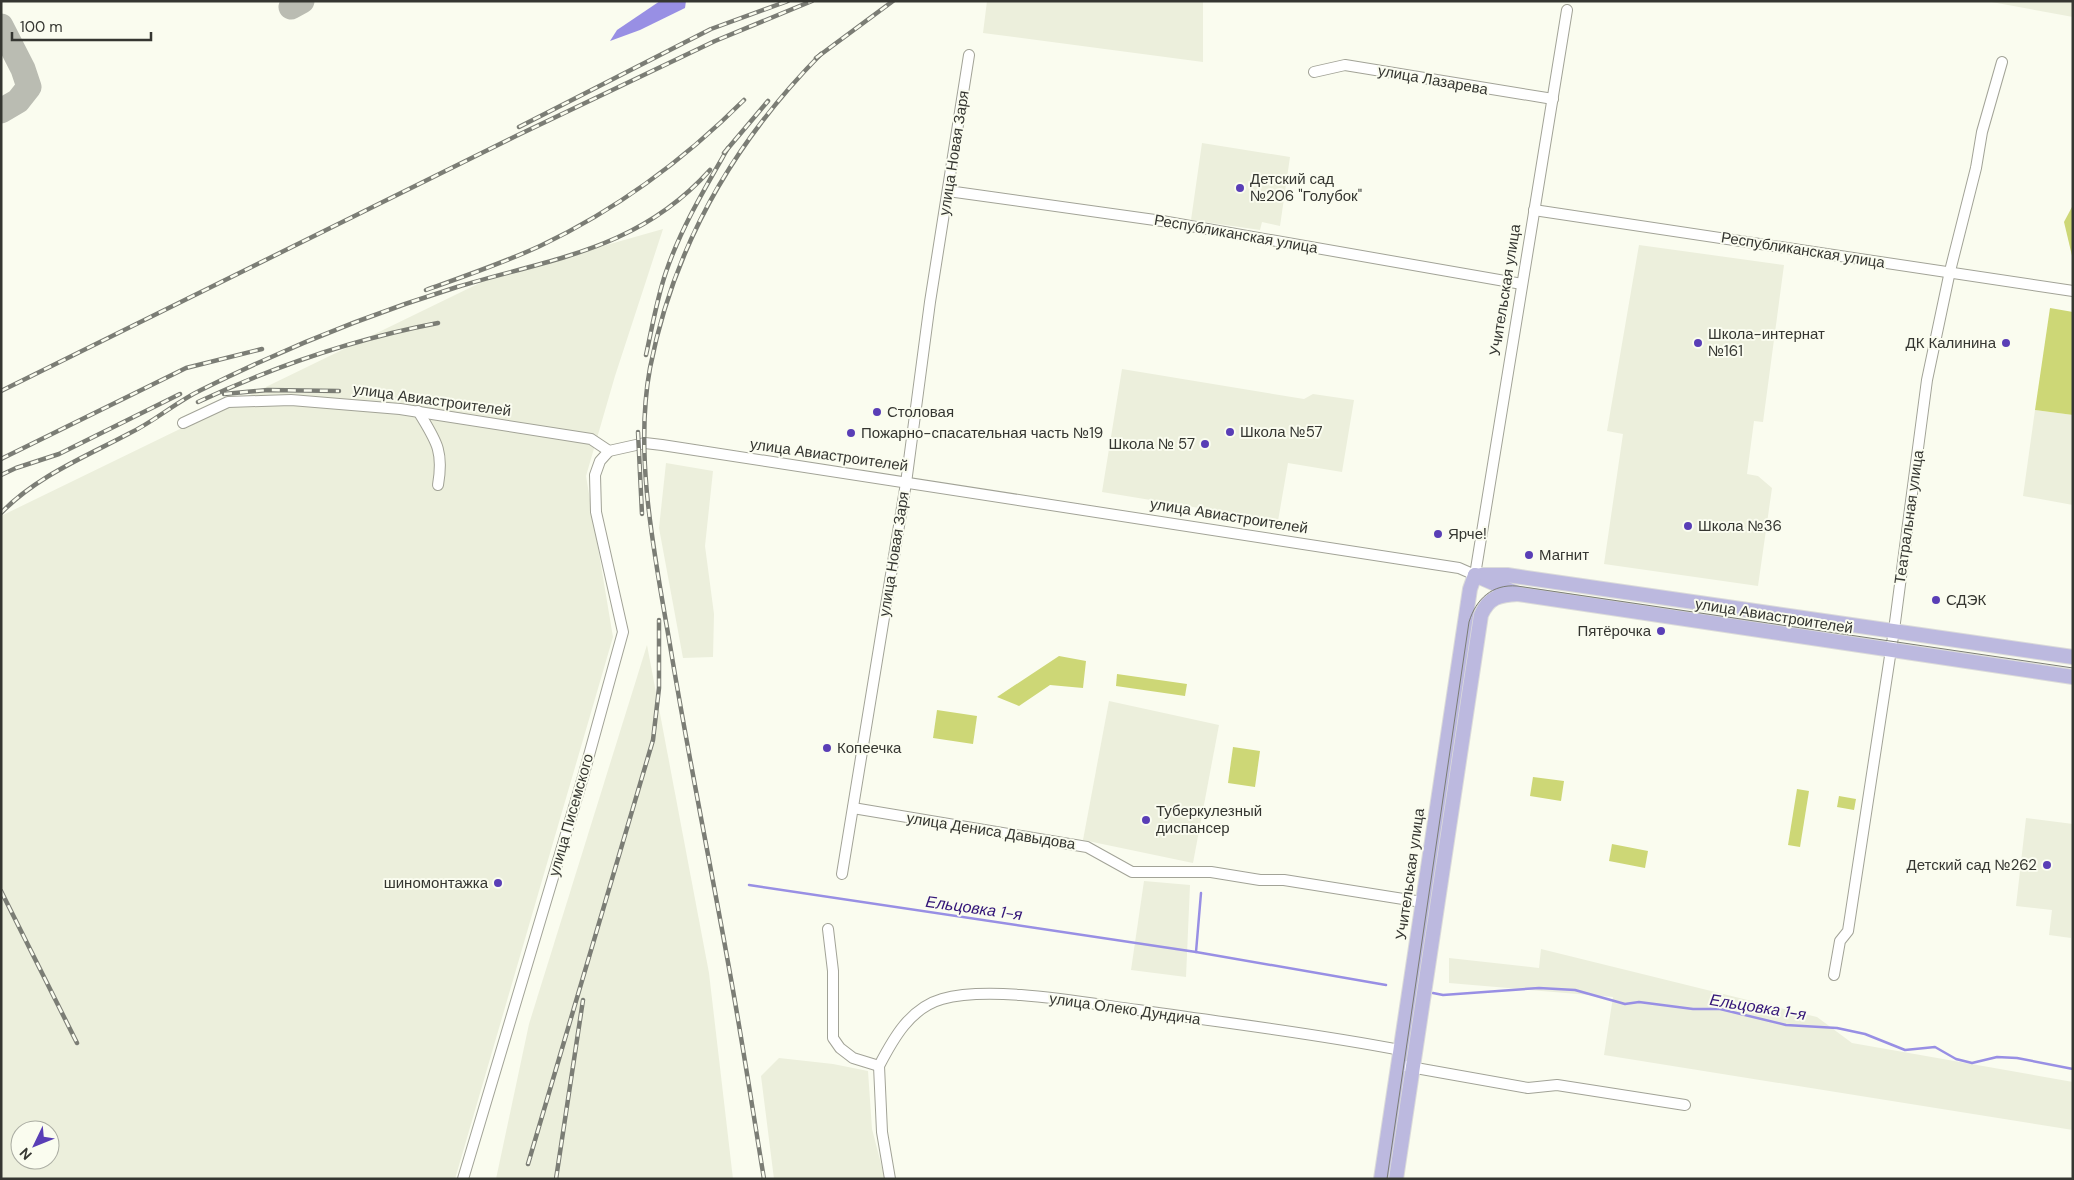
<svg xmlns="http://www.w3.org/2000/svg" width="2074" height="1180" font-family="'DM Sans',sans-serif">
<rect width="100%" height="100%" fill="#fafcef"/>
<g fill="#ecefdc" fill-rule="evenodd">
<path d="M 987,1 L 1203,1 L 1203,62 L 983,33 Z"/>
<path d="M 1986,1 L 2073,1 L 2073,17 Z"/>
<path d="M 1202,143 L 1290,157 L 1280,226 L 1262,222 L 1260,230 L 1191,220 Z"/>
<path d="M 663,229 L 615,376 L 586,476 L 613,637 L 455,1179 L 1,1179 L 1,516 L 490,278 ZM 20,1130 L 50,1130 L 50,1160 L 20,1160 Z"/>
<path d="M 1639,245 L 1784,265 L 1763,422 L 1754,421 L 1747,474 L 1758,476 L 1772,488 L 1758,586 L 1604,564 L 1623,434 L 1607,431 Z"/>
<path d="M 1122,369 L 1304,399 L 1313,394 L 1354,400 L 1342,472 L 1288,463 L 1278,521 L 1102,492 Z"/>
<path d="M 2035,410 L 2073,415 L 2073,505 L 2023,496 Z"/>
<path d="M 666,463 L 713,471 L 705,546 L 714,614 L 713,657 L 683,658 L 659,528 Z"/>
<path d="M 647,645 L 709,973 L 733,1179 L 496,1179 L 529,1024 Z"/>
<path d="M 1109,701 L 1219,725 L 1193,863 L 1083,840 Z"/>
<path d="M 2026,818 L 2073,824 L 2071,938 L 2049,935 L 2052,910 L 2016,906 Z"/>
<path d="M 1144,881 L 1190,885 L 1186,977 L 1131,970 Z"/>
<path d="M 1541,949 L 1817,1017 L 1852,1043 L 2073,1082 L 2073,1130 L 1604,1055 L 1613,997 L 1449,983 L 1449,958 L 1539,968 Z"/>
<path d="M 779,1058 L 833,1064 L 868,1071 L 872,1129 L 885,1179 L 774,1179 L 761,1076 Z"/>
</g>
<g fill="#cdd776">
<path d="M 2073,205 L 2073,260 L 2064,222 Z"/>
<path d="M 2050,308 L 2073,312 L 2073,415 L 2035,410 Z"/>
<path d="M 1059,656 L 1086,661 L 1083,688 L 1050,685 L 1019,706 L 997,697 Z"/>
<path d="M 1117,674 L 1187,684 L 1185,696 L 1116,686 Z"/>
<path d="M 937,710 L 977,716 L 973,744 L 933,738 Z"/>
<path d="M 1233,747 L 1260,751 L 1255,787 L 1228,783 Z"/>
<path d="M 1533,777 L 1564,781 L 1561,801 L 1530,796 Z"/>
<path d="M 1797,789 L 1809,791 L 1800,847 L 1788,845 Z"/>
<path d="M 1839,796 L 1856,799 L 1854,810 L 1837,807 Z"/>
<path d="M 1612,844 L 1648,851 L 1645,868 L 1609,861 Z"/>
</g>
<path fill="#988fe4" d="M 660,1 L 686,1 L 685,8 L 640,30 L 610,41 L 617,30 Z"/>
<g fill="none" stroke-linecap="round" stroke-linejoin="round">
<g stroke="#988fe4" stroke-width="2.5">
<path d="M 749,885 L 1196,952"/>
<path d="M 1201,893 L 1196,952 L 1386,985"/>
<path d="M 1433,993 L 1443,995 L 1539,988 L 1575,990 L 1625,1004 L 1639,1002 L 1693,1009 L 1720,1009 L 1786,1025 L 1837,1028 L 1865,1034 L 1905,1050 L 1935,1047 L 1956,1059 L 1972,1063 L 1997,1057 L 2017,1058 L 2073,1069"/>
</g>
<g stroke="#babcb2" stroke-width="25">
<path d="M 291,7 L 302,1"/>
<path d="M 1,26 L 23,69 L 29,87 L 18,101 L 1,111"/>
</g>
<defs>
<g id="minor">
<path d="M 1314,72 L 1345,65 L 1553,99"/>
<path d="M 948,191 L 1162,221 L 1522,284"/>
<path d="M 1534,210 L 2073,291"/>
<path d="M 418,411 C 436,441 444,450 438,485"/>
<path d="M 183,423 L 228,402 L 291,400 L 400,409 L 591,439 L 609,451 L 645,443 L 662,445 L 1459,568 L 1475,575 L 1567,10"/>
<path d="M 853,808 L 1087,847 L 1132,872 L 1211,872 L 1260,880 L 1284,880 L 1422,902"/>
<path d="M 842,874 L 906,483 L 930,302 L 969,55"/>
<path d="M 828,929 L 833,971 L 833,1038 L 840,1048 L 853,1058 L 879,1066"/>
<path d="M 1834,975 L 1840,941 L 1848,931 L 1894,630 L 1927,380 L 1950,271 L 1976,168 L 1982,132 L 2002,62"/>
<path d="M 1399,1065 L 1528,1088 L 1557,1085 L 1685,1105"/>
<path d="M 879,1066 C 893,1039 910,1008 942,999 C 992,985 1085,1003 1138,1010 C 1225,1023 1313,1033 1400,1050"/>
<path d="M 879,1066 L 882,1132 L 890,1179"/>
<path d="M 463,1179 L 583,777 L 623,632 L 596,512 L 595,475 L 600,461 L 609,451"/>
</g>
<g id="major">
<path d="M 1475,575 L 1518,594 L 2073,677"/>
<path d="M 1481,575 L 1507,575 L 2073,657"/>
<path d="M 1381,1179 L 1470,589 L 1475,575"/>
<path d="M 1396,1179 L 1481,615 C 1489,597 1499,595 1518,594"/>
</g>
</defs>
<use href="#minor" stroke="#a2a397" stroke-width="12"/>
<use href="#major" stroke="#dbdbda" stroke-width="16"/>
<use href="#minor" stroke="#fff" stroke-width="10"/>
<use href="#major" stroke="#bcb9df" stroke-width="14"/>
<path stroke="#7b7d75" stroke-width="1" d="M 1387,1179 L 1469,622 C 1476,599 1492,584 1517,586 L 2073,668"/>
<defs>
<g id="rail">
<path d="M 816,58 L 893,1"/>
<path d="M 519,127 L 711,29 L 788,1"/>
<path d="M 724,153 L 768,101"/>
<path d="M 426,290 C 465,276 503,263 540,246 C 616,210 685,159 744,100"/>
<path d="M 646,355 C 652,328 657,298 666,272 C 681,228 705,188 728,148"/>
<path d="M 1,391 L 516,136 L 715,41 L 812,1"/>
<path d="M 224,394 L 268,390 L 339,391"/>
<path d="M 198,402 C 275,366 354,339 438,323"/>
<path d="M 638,432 L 642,514"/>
<path d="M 1,459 L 186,368 L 262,349"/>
<path d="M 1,475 L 16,468 L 59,454 L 180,394"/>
<path d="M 1,513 C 37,476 85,457 130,433 C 155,421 176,402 201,390 C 283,349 370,314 457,287 C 553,258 638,250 710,170"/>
<path d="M 1,891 L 77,1043"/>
<path d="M 528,1164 L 653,740 L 659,688 L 659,620"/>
<path d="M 556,1179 L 583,1000"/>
<path d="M 764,1179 C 753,1112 743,1046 731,979 C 712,872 690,765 672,657 C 657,566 633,460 650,368 C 674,245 733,143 821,54"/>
</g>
</defs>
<use href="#rail" stroke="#7b7d75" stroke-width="4.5"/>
<use href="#rail" stroke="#fafcef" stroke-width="2.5" stroke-dasharray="8" stroke-linecap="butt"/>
</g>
<g fill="#593eb6" stroke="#fafcef" stroke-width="2">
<circle cx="1240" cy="188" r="5"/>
<circle cx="1698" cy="343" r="5"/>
<circle cx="2006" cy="343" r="5"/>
<circle cx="877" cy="412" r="5"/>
<circle cx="1230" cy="432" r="5"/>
<circle cx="851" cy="433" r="5"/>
<circle cx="1205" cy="444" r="5"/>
<circle cx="1688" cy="526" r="5"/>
<circle cx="1438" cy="534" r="5"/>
<circle cx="1529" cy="555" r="5"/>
<circle cx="1936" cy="600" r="5"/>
<circle cx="1661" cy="631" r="5"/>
<circle cx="827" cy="748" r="5"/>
<circle cx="1146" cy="820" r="5"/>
<circle cx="2047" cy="865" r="5"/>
<circle cx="498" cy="883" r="5"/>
</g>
<g text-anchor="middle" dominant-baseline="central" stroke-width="4" stroke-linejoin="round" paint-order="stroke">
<g font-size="15" fill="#353631" stroke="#fafcef">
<text transform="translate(1433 80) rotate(10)">улица Лазарева</text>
<text transform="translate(954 153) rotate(-81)">улица Новая Заря</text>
<text transform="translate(1236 234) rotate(10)">Республиканская улица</text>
<text transform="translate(1803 250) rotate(9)">Республиканская улица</text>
<text transform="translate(1505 290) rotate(-81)">Учительская улица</text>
<text transform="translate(432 400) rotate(8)">улица Авиастроителей</text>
<text transform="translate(829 455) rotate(8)">улица Авиастроителей</text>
<text transform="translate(1229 516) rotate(9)">улица Авиастроителей</text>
<text transform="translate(1909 517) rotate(-82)">Театральная улица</text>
<text transform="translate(894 554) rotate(-81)">улица Новая Заря</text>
<text transform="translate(1774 616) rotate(9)">улица Авиастроителей</text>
<text transform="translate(571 815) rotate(-74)">улица Писемского</text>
<text transform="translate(991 831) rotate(9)">улица Дениса Давыдова</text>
<text transform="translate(1410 874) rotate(-82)">Учительская улица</text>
<text transform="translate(1125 1009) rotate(8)">улица Олеко Дундича</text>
</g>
<g font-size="15" fill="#353631" stroke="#fafcef" text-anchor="start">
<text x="1250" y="179">Детский сад<tspan x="1250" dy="17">№206 "Голубок"</tspan></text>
<text x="1708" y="334">Школа-интернат<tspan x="1708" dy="17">№161</tspan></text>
<text x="1996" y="343" text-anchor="end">ДК Калинина</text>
<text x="887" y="412">Столовая</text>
<text x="1240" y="432">Школа №57</text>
<text x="861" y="433">Пожарно-спасательная часть №19</text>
<text x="1195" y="444" text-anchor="end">Школа № 57</text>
<text x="1698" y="526">Школа №36</text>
<text x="1448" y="534">Ярче!</text>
<text x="1539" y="555">Магнит</text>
<text x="1946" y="600">СДЭК</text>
<text x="1651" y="631" text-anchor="end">Пятёрочка</text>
<text x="837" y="748">Копеечка</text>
<text x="1156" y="811">Туберкулезный<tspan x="1156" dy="17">диспансер</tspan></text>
<text x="2037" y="865" text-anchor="end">Детский сад №262</text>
<text x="488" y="883" text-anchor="end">шиномонтажка</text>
</g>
<g font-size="16" font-style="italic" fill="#331578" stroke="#fafcef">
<text transform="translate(974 908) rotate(8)">Ельцовка 1-я</text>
<text transform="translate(1758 1007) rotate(9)">Ельцовка 1-я</text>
</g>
</g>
<rect width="2074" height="1180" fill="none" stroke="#353631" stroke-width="5"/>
<g transform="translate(35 1145) rotate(227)"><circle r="24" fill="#fafcef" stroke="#abada3"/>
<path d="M0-4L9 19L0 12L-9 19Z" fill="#593eb6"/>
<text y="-8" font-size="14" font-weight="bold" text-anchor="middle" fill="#353631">N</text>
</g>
<path d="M12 32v8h139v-8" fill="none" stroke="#353631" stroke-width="2.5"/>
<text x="20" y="32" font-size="15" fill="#353631" stroke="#fafcef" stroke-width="4" paint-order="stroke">100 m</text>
</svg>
